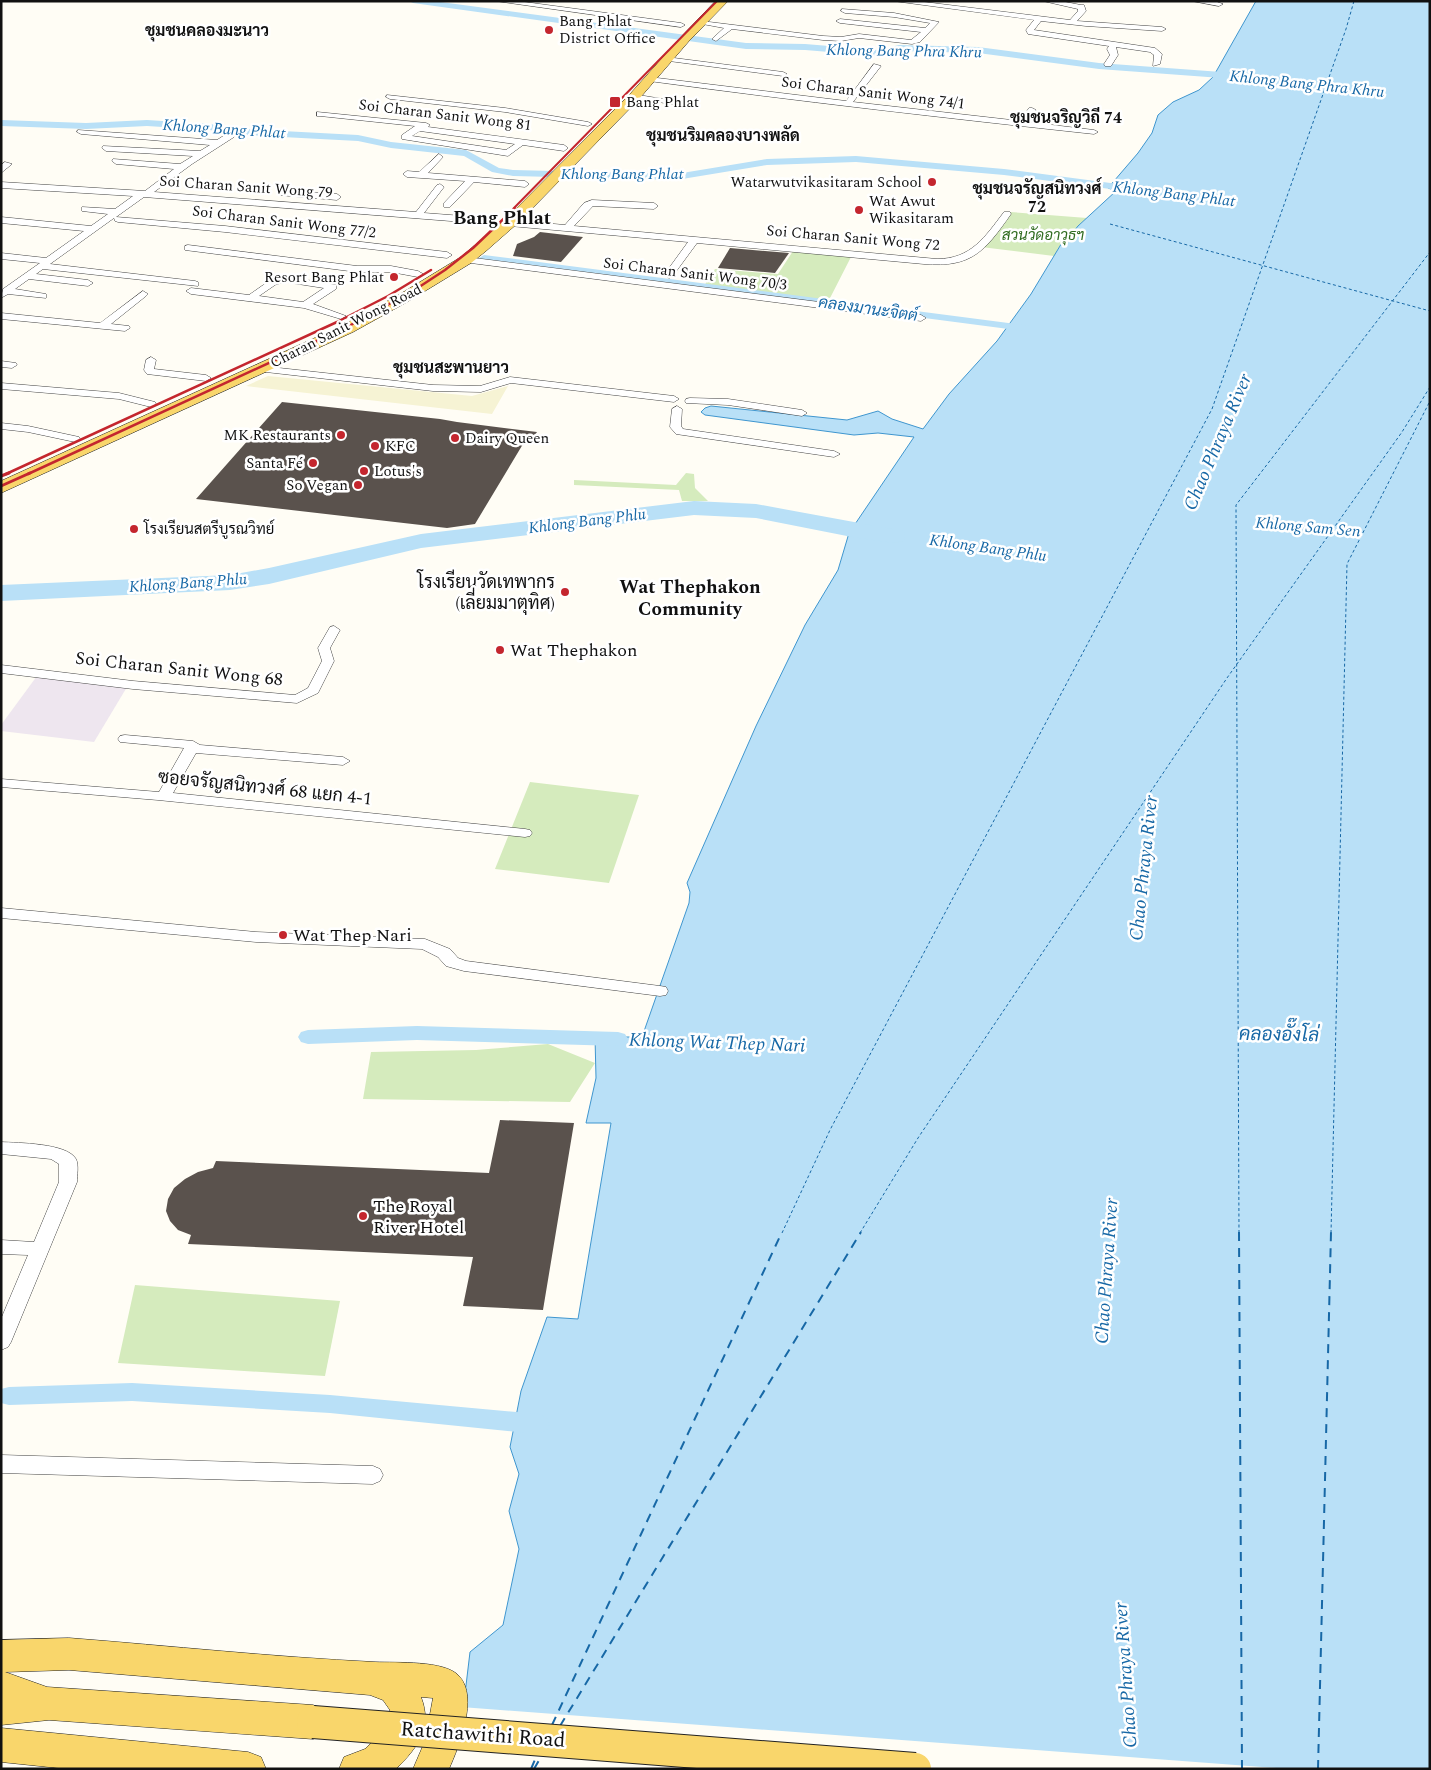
<svg xmlns="http://www.w3.org/2000/svg" width="1431" height="1770" font-family="Spectral,Sarabun,serif">
<rect width="100%" height="100%" fill="#fffdf5"/>
<path fill="#eee6ef" d="M 37,676 L 127,687 L 94,742 L 1,731 L 1,725 Z"/>
<path fill="#f6f3d4" d="M 268,376 L 472,396 L 508,386 L 492,414 L 246,386 Z"/>
<g fill="#d5ebbd">
<path d="M 1010,212 L 1087,218 L 1078,226 L 1066,241 L 1063,241 L 1054,256 L 981,247 Z"/>
<path d="M 793,251 L 851,257 L 828,302 L 704,286 L 715,269 L 778,274 Z"/>
<path d="M 686,473 L 694,474 L 695,488 L 708,501 L 682,501 L 679,490 L 574,485 L 574,480 L 676,485 Z"/>
<path d="M 530,782 L 639,795 L 609,883 L 495,869 Z"/>
<path d="M 548,1044 L 595,1063 L 570,1102 L 363,1099 L 371,1052 L 476,1050 Z"/>
<path d="M 135,1285 L 340,1301 L 325,1376 L 118,1363 Z"/>
</g>
<path fill="#b9e0f7" stroke="#3f96cf" d="M 1256,1 L 1430,1 L 1430,1769 L 456,1769 L 470,1652 L 503,1625 L 519,1549 L 509,1511 L 519,1474 L 510,1447 L 521,1391 L 547,1317 L 578,1319 L 611,1123 L 586,1123 L 596,1078 L 595,1037 L 642,1037 L 689,903 L 690,892 L 687,883 L 756,726 L 805,625 L 838,570 L 849,533 L 914,437 L 878,433 L 854,435 L 705,415 L 701,412 L 705,408 L 711,406 L 847,420 L 878,411 L 892,419 L 923,429 L 949,394 L 997,341 L 1031,294 L 1063,241 L 1066,241 L 1078,226 L 1116,191 L 1108,188 L 1138,153 L 1152,133 L 1158,115 L 1173,102 L 1199,90 L 1213,77 Z"/>
<path fill="#fffdf5" d="M 461,1707 L 1290,1769 L 453,1769 Z"/>
<g fill="none" stroke-linecap="round" stroke-linejoin="round">
<g fill="#b9e0f7" fill-rule="evenodd">
<path d="M 409,1 L 433,1 L 746,43 L 805,44 L 878,50 L 899,45 L 978,47 L 1099,63 L 1235,73 L 1240,76 L 1235,79 L 1099,69 L 978,53 L 899,51 L 878,56 L 805,50 L 746,49 L 413,3 Z"/>
<path d="M 1,120 L 86,123 L 147,120 L 210,124 L 247,129 L 358,135 L 391,142 L 466,150 L 499,168 L 513,170 L 676,174 L 767,159 L 856,156 L 1004,169 L 1133,186 L 1138,189 L 1133,192 L 1004,175 L 856,162 L 767,165 L 676,180 L 513,176 L 492,172 L 464,156 L 391,148 L 358,141 L 247,135 L 210,130 L 147,126 L 86,129 L 1,126 Z"/>
<path d="M 484,255 L 1031,326 L 1037,329 L 1031,332 L 480,260 L 479,258 Z"/>
<path d="M 417,1026 L 618,1032 L 625,1034 L 628,1039 L 625,1044 L 618,1046 L 417,1040 L 308,1044 L 301,1042 L 298,1037 L 301,1032 L 308,1030 Z"/>
<path d="M 132,1383 L 330,1395 L 538,1414 L 546,1417 L 550,1424 L 546,1431 L 538,1434 L 330,1413 L 132,1401 L 9,1405 L 1,1403 L 1,1389 L 9,1387 Z"/>
</g>
<path fill="#b9e0f7" fill-rule="evenodd" d="M 694,501 L 756,504 L 903,531 L 906,536 L 903,541 L 894,543 L 852,537 L 756,518 L 694,515 L 421,548 L 269,584 L 230,590 L 1,601 L 1,585 L 230,575 L 269,568 L 421,534 Z"/>
<g stroke="#1768a6" stroke-width="1" stroke-dasharray="3 2.5" stroke-linecap="butt">
<path d="M 1110,224 L 1430,311"/>
<path d="M 782,1233 L 830,1130 L 1212,409 L 1346,29 L 1354,1"/>
<path d="M 860,1233 L 918,1138 L 1227,678 L 1402,432 L 1430,387"/>
<path d="M 1239,1233 L 1236,505 L 1430,252"/>
<path d="M 1331,1233 L 1347,564 L 1430,401"/>
</g>
<g stroke="#1768a6" stroke-width="2" stroke-dasharray="9 7" stroke-linecap="butt">
<path d="M 1239,1232 L 1242,1769"/>
<path d="M 552,1725 L 782,1232"/>
<path d="M 560,1726 L 861,1232"/>
<path d="M 531,1769 L 537,1755"/>
<path d="M 534,1769 L 542,1755"/>
<path d="M 1318,1769 L 1331,1232"/>
</g>
</g>
<g fill="#5a524d">
<path d="M 540,232 L 583,237 L 561,262 L 513,256 L 517,244 L 534,237 Z"/>
<path d="M 730,248 L 789,253 L 775,273 L 718,268 Z"/>
<path d="M 282,402 L 440,419 L 457,422 L 537,432 L 529,444 L 523,444 L 475,524 L 447,528 L 196,499 Z"/>
<path d="M 500,1120 L 574,1123 L 543,1310 L 463,1306 L 473,1257 L 188,1244 L 191,1235 L 178,1230 L 170,1221 L 166,1211 L 168,1199 L 174,1188 L 185,1179 L 198,1172 L 213,1168 L 216,1161 L 489,1173 Z"/>
</g>
<g fill="none" stroke-linecap="round" stroke-linejoin="round">
<defs>
<g id="street">
<path d="M 496,1 L 517,1 L 681,23 L 685,25 L 681,27 Z"/>
<path d="M 894,1 L 916,1 L 1070,20 L 1078,11 L 1078,9 L 1043,1 L 1060,1 L 1081,5 L 1084,5 L 1086,11 L 1077,21 L 1162,27 L 1166,29 L 1162,31 L 1086,26 L 1041,21 L 1034,30 L 1155,48 L 1162,54 L 1160,64 L 1153,66 L 1154,55 L 1150,52 L 1116,47 L 1118,55 L 1111,66 L 1105,66 L 1104,64 L 1110,55 L 1107,49 L 1109,46 L 1028,34 L 1026,30 L 1034,20 Z"/>
<path d="M 1192,1 L 1214,1 L 1223,4 L 1219,6 Z"/>
<path d="M 842,9 L 894,13 L 939,22 L 920,42 L 912,44 L 859,38 L 841,41 L 823,40 L 732,29 L 716,41 L 712,39 L 724,28 L 697,23 L 701,21 L 823,36 L 841,37 L 859,34 L 911,40 L 921,32 L 840,23 L 836,21 L 840,19 L 925,28 L 930,23 L 894,17 L 845,13 L 841,11 Z"/>
<path d="M 666,57 L 783,72 L 787,74 L 783,76 L 669,61 L 665,59 Z"/>
<path d="M 874,64 L 881,66 L 853,102 L 1020,121 L 1029,108 L 1032,108 L 1036,110 L 1027,122 L 1094,130 L 1098,132 L 1094,134 C 946,118 797,101 649,81 L 645,79 L 649,77 L 846,101 Z"/>
<path d="M 632,94 L 694,104 L 698,106 L 694,108 L 635,98 L 631,96 Z"/>
<path d="M 387,95 L 505,108 L 588,122 L 592,124 L 588,126 L 505,112 L 390,99 L 386,97 Z"/>
<path d="M 317,112 L 426,123 L 430,125 L 428,127 L 564,145 L 568,148 L 564,151 L 523,145 L 508,156 L 402,139 L 402,135 L 415,126 L 320,116 L 317,116 ZM 420,131 L 515,144 L 506,150 L 412,136 Z"/>
<path d="M 78,130 L 217,140 L 228,133 L 234,133 L 234,137 L 192,164 L 154,192 L 416,212 L 437,185 L 440,184 L 444,187 L 424,213 L 489,218 L 494,221 L 489,224 L 144,197 L 116,217 L 225,226 L 447,252 L 452,255 L 447,258 L 225,232 L 118,222 L 115,221 L 114,218 L 50,264 L 195,281 L 198,282 L 198,286 L 43,269 L 36,274 L 88,280 L 93,283 L 88,286 L 29,279 L 15,289 L 46,294 L 46,298 L 8,294 L 1,298 L 3,289 L 40,263 L 1,259 L 1,253 L 46,258 L 84,231 L 1,223 L 1,217 L 91,226 L 108,214 L 82,211 L 82,207 L 115,209 L 133,196 L 1,188 L 1,182 L 145,191 L 174,169 L 116,164 L 112,161 L 113,159 L 180,164 L 193,156 L 106,151 L 102,148 L 103,146 L 200,151 L 210,145 L 81,134 L 77,132 Z"/>
<path d="M 439,154 L 443,157 L 428,173 L 525,181 L 529,184 L 525,187 L 474,182 L 450,207 L 444,207 L 444,203 L 465,181 L 407,177 L 403,174 L 407,171 L 419,172 Z"/>
<path d="M 5,162 L 12,164 L 1,173 L 1,165 Z"/>
<path d="M 281,190 L 337,194 L 341,197 L 337,200 L 278,195 L 278,191 Z"/>
<path d="M 592,200 L 654,203 L 658,206 L 654,209 L 593,206 L 574,226 L 937,259 C 971,259 985,237 1004,212 L 1010,212 L 1011,214 C 985,251 972,268 924,264 L 697,243 L 672,277 L 669,278 L 664,275 L 688,242 L 510,226 L 505,223 L 510,220 L 565,225 L 584,203 Z"/>
<path d="M 188,245 L 357,266 L 391,266 L 418,271 L 423,274 L 418,277 L 391,272 L 357,272 L 185,250 L 185,246 Z"/>
<path d="M 466,257 L 921,315 L 926,318 L 921,321 L 463,262 L 461,260 Z"/>
<path d="M 284,276 L 336,285 L 336,289 L 313,304 L 346,316 L 341,319 L 304,308 L 191,294 L 186,291 L 191,288 L 249,295 L 269,281 ZM 285,282 L 324,288 L 303,302 L 259,296 L 275,285 Z"/>
<path d="M 143,291 L 148,294 L 146,296 L 111,324 L 129,326 L 130,328 L 125,331 L 1,319 L 1,313 L 100,323 Z"/>
<path d="M 151,357 L 156,360 L 154,369 L 206,375 L 211,378 L 206,381 L 147,374 L 144,370 L 146,360 Z"/>
<path d="M 1,361 L 16,363 L 17,365 L 12,368 L 1,367 Z"/>
<path d="M 261,366 L 433,385 L 480,386 L 510,377 L 674,396 L 679,399 L 674,402 L 511,383 L 481,392 L 433,391 L 257,371 L 256,369 Z"/>
<path d="M 1,383 L 119,393 L 155,402 L 156,404 L 151,407 L 119,399 L 1,389 Z"/>
<path d="M 690,398 L 728,399 L 802,410 L 807,413 L 802,416 L 728,405 L 686,403 L 685,401 L 686,399 Z"/>
<path d="M 677,406 L 682,409 L 681,426 L 683,429 L 834,451 L 840,454 L 834,457 L 676,434 L 670,427 L 672,409 Z"/>
<path d="M 1,423 L 28,426 L 79,437 L 80,439 L 75,442 L 28,432 L 1,429 Z"/>
<path d="M 334,626 L 340,630 L 330,648 L 334,661 L 318,693 L 297,703 L 133,689 L 1,673 L 1,665 L 133,681 L 295,695 L 308,688 L 322,661 L 318,648 L 330,627 Z"/>
<path d="M 125,735 L 193,741 L 200,745 L 343,757 L 350,761 L 343,765 L 196,753 L 173,793 L 525,829 L 530,830 L 532,833 L 530,836 L 525,837 L 158,800 L 1,787 L 1,779 L 159,792 L 184,748 L 120,742 L 118,739 L 120,736 Z"/>
<path d="M 1,908 L 256,932 L 425,939 L 450,949 L 458,958 L 466,961 L 660,986 L 666,987 L 668,991 L 666,995 L 660,996 L 464,971 L 446,966 L 438,957 L 422,949 L 256,942 L 1,918 Z"/>
<path d="M 1,1142 C 18,1143 67,1143 76,1159 C 79,1165 77,1175 77,1182 L 11,1342 L 8,1347 L 1,1350 L 1,1319 L 28,1255 L 1,1254 L 1,1240 L 34,1242 L 59,1182 L 59,1164 L 51,1159 L 1,1154 Z"/>
<path d="M 1,1455 L 373,1466 L 380,1469 L 383,1475 L 380,1481 L 373,1484 L 1,1473 Z"/>
</g>
<g id="primary">
<path d="M 716,1 L 728,1 L 689,41 L 639,99 L 519,222 L 486,251 L 471,263 L 407,302 L 353,332 L 1,493 L 1,481 L 341,326 L 397,296 L 461,257 L 509,216 L 631,93 L 681,37 Z"/>
<path d="M 69,1638 C 171,1646 273,1657 375,1662 C 396,1663 445,1660 459,1676 C 479,1697 459,1746 449,1769 L 413,1769 L 425,1741 L 433,1698 L 421,1697 C 433,1728 417,1748 396,1769 L 339,1769 L 344,1757 L 365,1749 L 388,1727 L 390,1710 L 383,1700 L 370,1695 L 69,1670 L 5,1672 L 47,1687 L 313,1705 L 326,1710 L 331,1722 L 326,1734 L 313,1739 L 49,1720 L 1,1725 L 1,1640 Z"/>
<path d="M 1,1728 L 248,1752 L 261,1757 L 266,1769 L 68,1769 L 1,1762 Z"/>
</g>
</defs>
<use href="#street" stroke="#444" stroke-width="1"/>
<use href="#primary" stroke="#222" stroke-width="1"/>
<use href="#street" fill="#fff" fill-rule="evenodd"/>
<use href="#primary" fill="#f9d66b" fill-rule="evenodd"/>
<path stroke="#c4262e" stroke-width="2" d="M 513,209 L 717,1"/>
<g stroke="#c4262e" stroke-width="2.5">
<path d="M 6,474 L 337,322 L 388,296 L 431,270"/>
<path d="M 28,474 L 347,327 L 413,291 L 445,270 L 473,248 L 515,208"/>
</g>
<g stroke="#c4262e" stroke-width="3">
<path d="M 1,476 L 9,473"/>
<path d="M 1,486 L 30,473"/>
</g>
<defs>
<path id="primary-bridge" d="M 313,1722 L 915,1769"/>
</defs>
<use href="#primary-bridge" stroke="#222" stroke-width="34" stroke-linecap="butt"/>
<use href="#primary-bridge" stroke="#f9d66b" stroke-width="32"/>
</g>
<g fill="#c4262e" stroke="#fff" stroke-width="2">
<circle cx="549" cy="30" r="5"/>
<rect x="609" y="96" width="12" height="12" rx="2.5"/>
<circle cx="932" cy="182" r="5"/>
<circle cx="859" cy="210" r="5"/>
<circle cx="394" cy="277" r="5"/>
<circle cx="341" cy="435" r="5"/>
<circle cx="455" cy="438" r="5"/>
<circle cx="375" cy="446" r="5"/>
<circle cx="313" cy="463" r="5"/>
<circle cx="364" cy="471" r="5"/>
<circle cx="358" cy="485" r="5"/>
<circle cx="134" cy="529" r="5"/>
<circle cx="565" cy="592" r="5"/>
<circle cx="500" cy="650" r="5"/>
<circle cx="283" cy="935" r="5"/>
<circle cx="363" cy="1216" r="5"/>
</g>
<g text-anchor="middle" dominant-baseline="central" stroke-width="5" stroke-linejoin="round" paint-order="stroke">
<g font-size="15" fill="#111" stroke="#fff" text-anchor="start">
<text x="559" y="21">Bang Phlat<tspan x="559" dy="17">District Office</tspan></text>
<text x="626" y="102">Bang Phlat</text>
<text x="922" y="182" text-anchor="end">Watarwutvikasitaram School</text>
<text x="869" y="201">Wat Awut<tspan x="869" dy="17">Wikasitaram</tspan></text>
<text x="384" y="277" text-anchor="end">Resort Bang Phlat</text>
<text x="331" y="435" text-anchor="end">MK Restaurants</text>
<text x="465" y="438">Dairy Queen</text>
<text x="385" y="446">KFC</text>
<text x="303" y="463" text-anchor="end">Santa Fé</text>
<text x="374" y="471">Lotus's</text>
<text x="348" y="485" text-anchor="end">So Vegan</text>
<text x="144" y="529">โรงเรียนสตรีบูรณวิทย์</text>
</g>
<g font-size="15" fill="#111" stroke="#fff">
<text transform="translate(873 93) rotate(7)">Soi Charan Sanit Wong 74/1</text>
<text transform="translate(445 115) rotate(7)">Soi Charan Sanit Wong 81</text>
<text transform="translate(246 187) rotate(4)">Soi Charan Sanit Wong 79</text>
<text transform="translate(284 222) rotate(7)">Soi Charan Sanit Wong 77/2</text>
<text transform="translate(853 238) rotate(5)">Soi Charan Sanit Wong 72</text>
<text transform="translate(695 274) rotate(7)">Soi Charan Sanit Wong 70/3</text>
<text transform="translate(346 326) rotate(-27)">Charan Sanit Wong Road</text>
</g>
<g font-size="15" font-style="italic" fill="#2f6b1f" stroke="#fff">
<text x="1043" y="235">สวนวัดอาวุธฯ</text>
</g>
<g font-size="16" font-weight="bold" fill="#111" stroke="#fff">
<text x="207" y="31">ชุมชนคลองมะนาว</text>
<text x="1066" y="118">ชุมชนจริญวิถี 74</text>
<text x="723" y="136">ชุมชนริมคลองบางพลัด</text>
<text x="1037" y="189">ชุมชนจรัญสนิทวงศ์<tspan x="1037" dy="18">72</tspan></text>
<text x="451" y="368">ชุมชนสะพานยาว</text>
</g>
<g font-size="16" font-style="italic" fill="#1768a6" stroke="#fff">
<text transform="translate(904 51) rotate(1)">Khlong Bang Phra Khru</text>
<text transform="translate(1307 84) rotate(6)">Khlong Bang Phra Khru</text>
<text transform="translate(224 129) rotate(4)">Khlong Bang Phlat</text>
<text x="622" y="174">Khlong Bang Phlat</text>
<text transform="translate(1174 194) rotate(7)">Khlong Bang Phlat</text>
<text transform="translate(868 309) rotate(8)">คลองมานะจิตต์</text>
<text transform="translate(587 521) rotate(-7)">Khlong Bang Phlu</text>
<text transform="translate(1308 527) rotate(5)">Khlong Sam Sen</text>
<text transform="translate(988 548) rotate(8)">Khlong Bang Phlu</text>
<text transform="translate(188 583) rotate(-4)">Khlong Bang Phlu</text>
</g>
<g font-size="18" fill="#111" stroke="#fff" text-anchor="start">
<text x="555" y="582" text-anchor="end">โรงเรียนวัดเทพากร<tspan x="555" dy="21">(เลี่ยมมาตุทิศ)</tspan></text>
<text x="510" y="650">Wat Thephakon</text>
<text x="293" y="935">Wat Thep Nari</text>
<text x="373" y="1206">The Royal<tspan x="373" dy="21">River Hotel</tspan></text>
</g>
<g font-size="18" fill="#111" stroke="#fff">
<text transform="translate(179 669) rotate(6)">Soi Charan Sanit Wong 68</text>
<text transform="translate(265 788) rotate(6)">ซอยจรัญสนิทวงศ์ 68 แยก 4-1</text>
</g>
<g font-size="19" font-weight="bold" fill="#111" stroke="#fff">
<text x="502" y="218">Bang Phlat</text>
</g>
<g font-size="19" font-style="italic" fill="#1768a6" stroke="#fff">
<text transform="translate(1218 442) rotate(-67)">Chao Phraya River</text>
<text transform="translate(1144 868) rotate(-84)">Chao Phraya River</text>
<text transform="translate(1279 1035) rotate(1)">คลองอั๊งโล่</text>
<text transform="translate(717 1043) rotate(2)">Khlong Wat Thep Nari</text>
<text transform="translate(1107 1271) rotate(-86)">Chao Phraya River</text>
<text transform="translate(1126 1675) rotate(-94)">Chao Phraya River</text>
</g>
<g font-size="19" font-weight="bold" fill="#111" stroke="#fff">
<text x="690" y="587">Wat Thephakon<tspan x="690" dy="22">Community</tspan></text>
</g>
<g font-size="21" fill="#111" stroke="#fff">
<text transform="translate(483 1735) rotate(4)">Ratchawithi Road</text>
</g>
</g>
<rect width="1431" height="1770" fill="none" stroke="#111111" stroke-width="5"/>
</svg>
